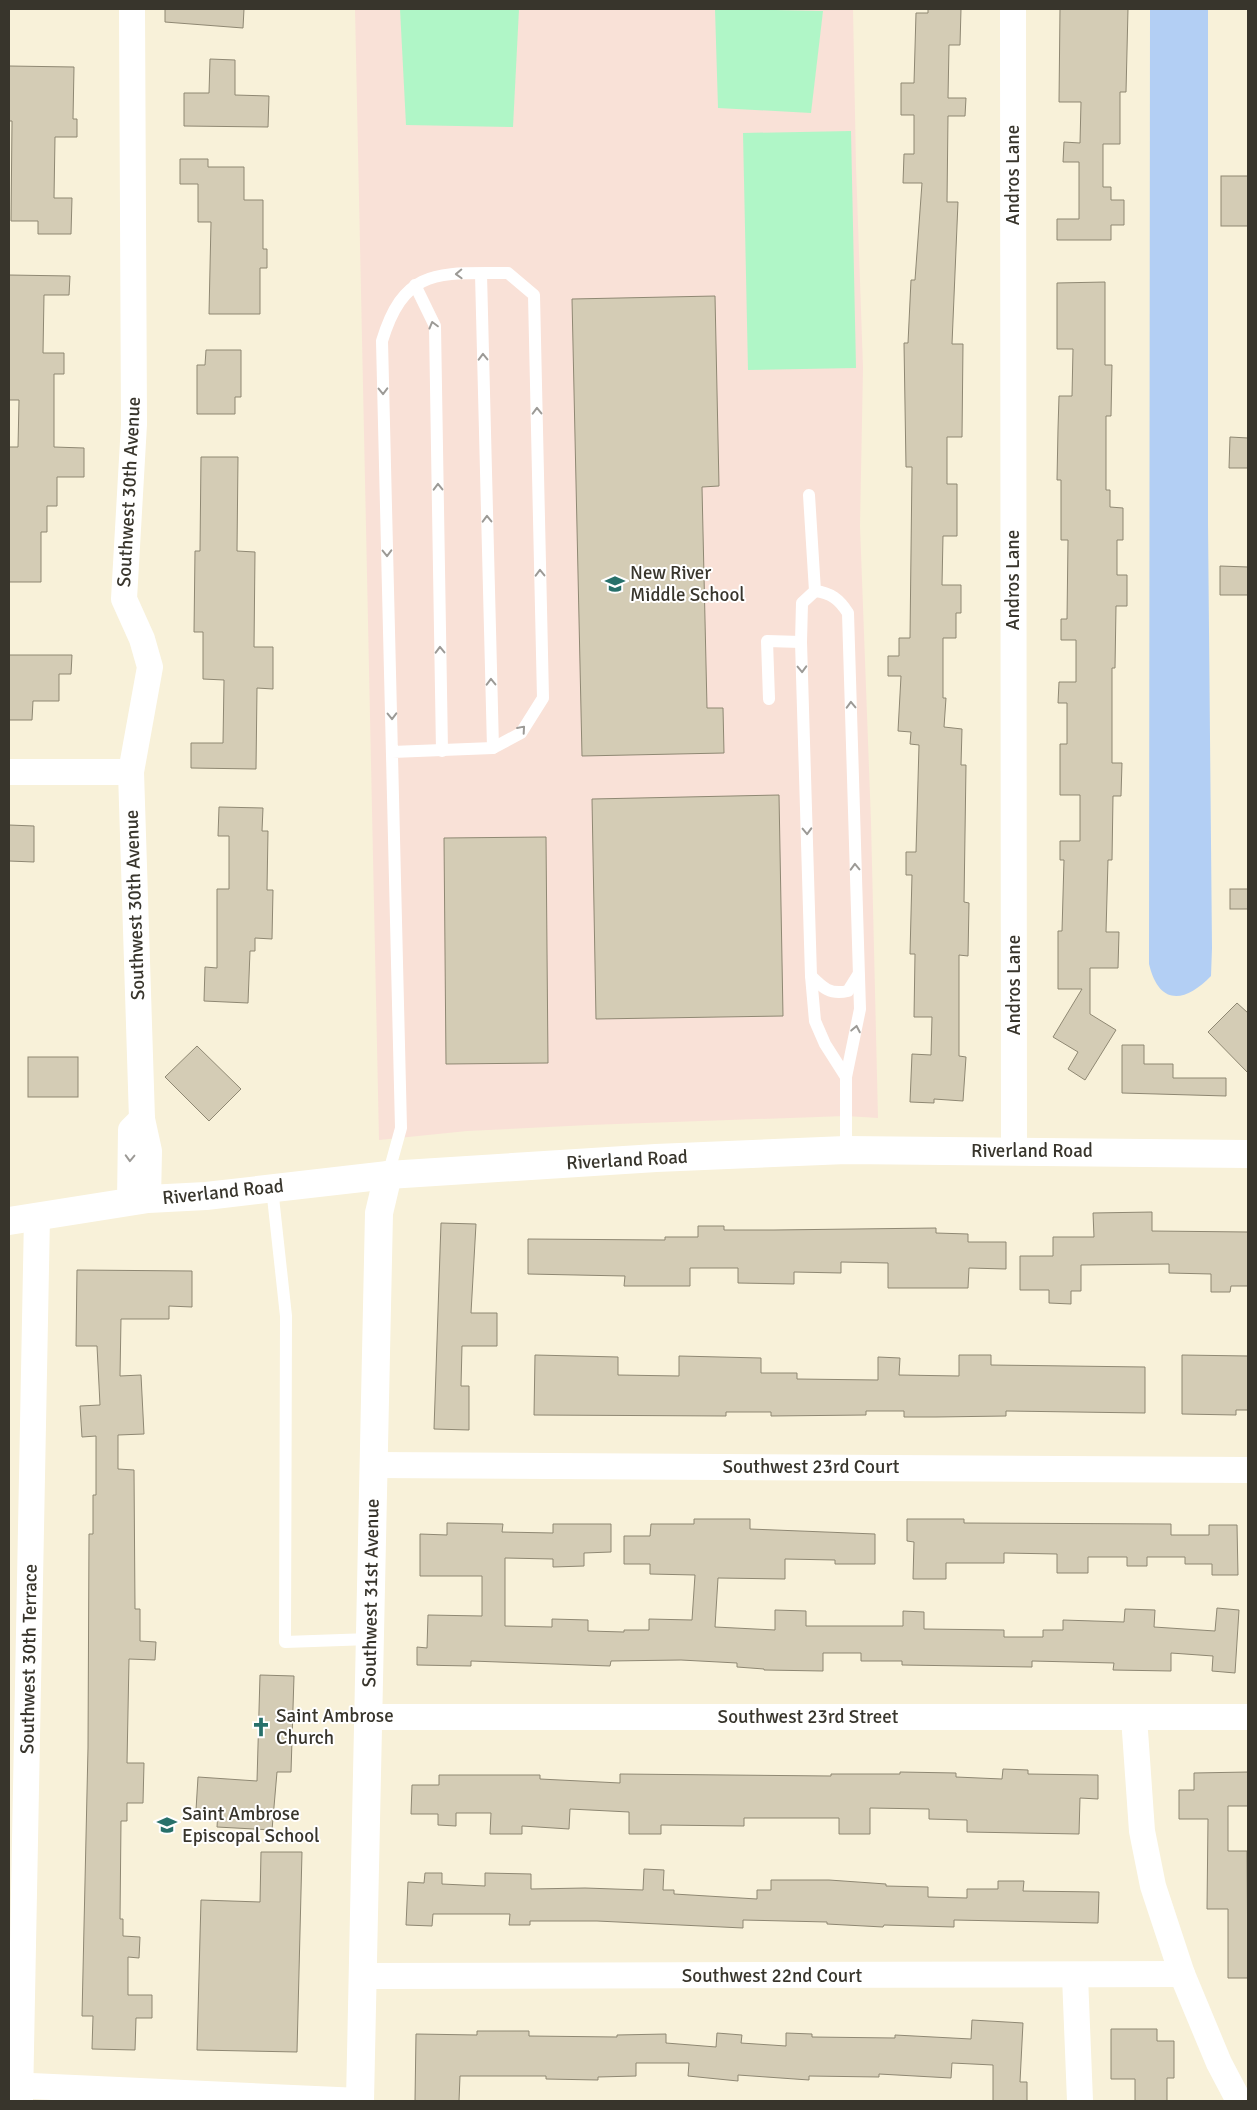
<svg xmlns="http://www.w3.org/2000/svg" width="1257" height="2110" font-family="Signika,sans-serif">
<rect width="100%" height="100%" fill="#f8f1d9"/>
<path fill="#f9e1d7" d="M 355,9 L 853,9 L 856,166 L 863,368 L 860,526 L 871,822 L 878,1118 L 846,1116 L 589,1125 L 467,1131 L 379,1140 Z"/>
<g fill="#b0f6c7">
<path d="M 400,9 L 519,9 L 513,127 L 406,125 Z"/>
<path d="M 715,9 L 823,11 L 811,113 L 718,108 Z"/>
<path d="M 851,131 L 856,368 L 748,370 L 743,133 Z"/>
</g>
<path fill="#b3cff4" d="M 1150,9 L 1208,9 L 1208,524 L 1212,948 L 1211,976 C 1185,1003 1159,1006 1149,964 Z"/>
<g fill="#d4ccb5" stroke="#8f8873">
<path d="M 165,9 L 244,9 L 243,28 L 165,22 Z"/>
<path d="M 928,9 L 961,9 L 960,45 L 949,45 L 948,98 L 966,98 L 965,116 L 948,116 L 947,202 L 958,202 L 952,344 L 963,344 L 962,437 L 947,437 L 947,484 L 957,484 L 957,536 L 943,536 L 942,585 L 961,585 L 961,613 L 956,613 L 956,638 L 943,638 L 943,698 L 946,698 L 944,727 L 962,729 L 961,765 L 966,765 L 964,902 L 969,903 L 968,956 L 959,955 L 959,1056 L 966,1057 L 963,1101 L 934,1099 L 934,1103 L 910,1102 L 912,1054 L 931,1055 L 932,1017 L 914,1017 L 915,954 L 910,954 L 912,875 L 906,875 L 906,852 L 916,852 L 919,745 L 910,744 L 911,732 L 898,731 L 901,676 L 888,676 L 888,656 L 899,656 L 899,638 L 910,638 L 912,467 L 906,467 L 904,343 L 908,343 L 911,280 L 915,280 L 922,183 L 903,183 L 904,154 L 914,154 L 914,115 L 901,115 L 901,83 L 914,83 L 916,13 L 928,13 Z"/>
<path d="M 1060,9 L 1128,9 L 1126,92 L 1120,92 L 1120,144 L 1103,144 L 1103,187 L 1111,187 L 1111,200 L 1124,200 L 1124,225 L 1111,225 L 1111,240 L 1057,240 L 1057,219 L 1079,219 L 1079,162 L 1063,162 L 1064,142 L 1080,143 L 1081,102 L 1059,102 Z"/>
<path d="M 210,59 L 235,60 L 235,95 L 269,96 L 268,127 L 184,126 L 184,93 L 209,93 Z"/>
<path d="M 9,66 L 74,67 L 73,119 L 77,119 L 77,137 L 55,137 L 54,198 L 72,198 L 71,234 L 38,234 L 38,221 L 11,221 L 12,121 L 9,121 Z"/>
<path d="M 180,159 L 208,159 L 208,167 L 244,167 L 244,200 L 263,200 L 263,249 L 267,249 L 267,268 L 260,268 L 260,314 L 209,314 L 211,222 L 198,222 L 198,184 L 180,184 Z"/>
<rect x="1221" y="176" width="27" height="50"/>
<path d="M 9,275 L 70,276 L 69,295 L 44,295 L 43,353 L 64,353 L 64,374 L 54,374 L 54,447 L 84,448 L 84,477 L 57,477 L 57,506 L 47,506 L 47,532 L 41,532 L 41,582 L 9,582 L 9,447 L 18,447 L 19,400 L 9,400 Z"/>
<path d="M 1105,282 L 1105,365 L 1112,365 L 1111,416 L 1106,416 L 1106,490 L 1110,490 L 1110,507 L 1123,508 L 1123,540 L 1117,540 L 1117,575 L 1127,575 L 1127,606 L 1116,606 L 1115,668 L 1112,668 L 1112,763 L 1122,763 L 1121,796 L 1113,796 L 1112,860 L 1108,860 L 1106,932 L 1119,932 L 1118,968 L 1090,968 L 1090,1014 L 1116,1030 L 1085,1080 L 1068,1069 L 1078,1052 L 1053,1037 L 1082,989 L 1058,989 L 1058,931 L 1062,931 L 1064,860 L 1060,860 L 1060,841 L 1080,841 L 1080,795 L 1060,795 L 1060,744 L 1067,744 L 1067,703 L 1058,703 L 1059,682 L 1076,682 L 1076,640 L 1061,640 L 1061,619 L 1067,619 L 1068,540 L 1061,540 L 1061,480 L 1057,480 L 1058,429 L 1059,396 L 1072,396 L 1073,349 L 1057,349 L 1057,283 Z"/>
<path d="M 715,296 L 719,486 L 702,487 L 707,708 L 723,708 L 724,753 L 582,756 L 572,299 Z"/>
<path d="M 206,350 L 241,350 L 241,397 L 235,397 L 235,414 L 197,414 L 197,365 L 205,365 Z"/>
<path d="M 1230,437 L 1248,438 L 1248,468 L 1229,468 Z"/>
<path d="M 201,457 L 238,457 L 237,551 L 255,552 L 254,647 L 273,647 L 273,689 L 257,688 L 256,769 L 191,768 L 191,743 L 223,743 L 224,680 L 203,679 L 203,632 L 194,632 L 195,551 L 200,551 Z"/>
<path d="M 1220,566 L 1248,567 L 1248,595 L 1220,595 Z"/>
<path d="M 9,655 L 72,655 L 71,674 L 59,674 L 59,701 L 33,701 L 32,720 L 9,720 Z"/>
<path d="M 779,795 L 783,1016 L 596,1019 L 592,799 Z"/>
<path d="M 219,807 L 263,808 L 262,831 L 268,831 L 267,890 L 273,890 L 272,939 L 255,938 L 255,951 L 250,951 L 248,1003 L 204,1001 L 205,967 L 217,968 L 217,889 L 229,889 L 229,836 L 218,836 Z"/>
<path d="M 9,825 L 34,826 L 34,862 L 9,861 Z"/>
<path d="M 546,837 L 548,1063 L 446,1064 L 444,838 Z"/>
<rect x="1230" y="889" width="18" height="20"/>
<path d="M 1237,1003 L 1248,1013 L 1248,1073 L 1208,1032 Z"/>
<path d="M 1122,1045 L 1144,1045 L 1144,1064 L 1173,1064 L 1173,1078 L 1226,1078 L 1226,1096 L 1122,1093 Z"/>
<path d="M 197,1046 L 241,1089 L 209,1121 L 165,1077 Z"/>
<rect x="28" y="1057" width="50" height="40"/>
<path d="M 1152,1212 L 1152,1231 L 1248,1232 L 1248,1286 L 1231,1286 L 1230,1292 L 1211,1292 L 1211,1274 L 1169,1273 L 1169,1264 L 1081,1265 L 1081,1291 L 1071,1291 L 1071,1304 L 1049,1303 L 1049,1290 L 1020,1290 L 1020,1256 L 1053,1256 L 1053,1237 L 1094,1237 L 1093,1213 Z"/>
<path d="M 441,1223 L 476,1224 L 471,1313 L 497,1313 L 497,1346 L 462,1346 L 461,1386 L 469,1386 L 469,1430 L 434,1429 Z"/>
<path d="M 698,1226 L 724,1226 L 724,1230 L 774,1230 L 936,1228 L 936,1233 L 968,1234 L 968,1242 L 1006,1242 L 1006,1269 L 969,1268 L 968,1288 L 888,1288 L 888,1263 L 841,1262 L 841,1273 L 794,1272 L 794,1284 L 738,1283 L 738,1268 L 690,1268 L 690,1286 L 624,1286 L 625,1276 L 528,1274 L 528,1239 L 665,1240 L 665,1237 L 698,1237 Z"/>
<path d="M 77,1270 L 192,1271 L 192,1307 L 169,1306 L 169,1319 L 121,1319 L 120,1376 L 141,1375 L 144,1434 L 118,1435 L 118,1469 L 134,1470 L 135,1609 L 140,1609 L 140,1641 L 156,1642 L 155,1660 L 129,1659 L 127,1763 L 144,1763 L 143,1803 L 127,1803 L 127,1821 L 121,1821 L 120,1919 L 123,1919 L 123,1936 L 140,1937 L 139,1958 L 128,1957 L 128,1995 L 152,1995 L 152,2018 L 136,2018 L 135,2050 L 92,2049 L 93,2016 L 82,2016 L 88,1748 L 89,1534 L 93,1534 L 93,1495 L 96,1495 L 96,1436 L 82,1437 L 80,1406 L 100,1405 L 97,1346 L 76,1346 Z"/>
<path d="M 535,1355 L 618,1357 L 618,1375 L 679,1376 L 679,1356 L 761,1358 L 761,1373 L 797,1373 L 797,1379 L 878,1380 L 878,1357 L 900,1358 L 899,1375 L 959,1376 L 959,1355 L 991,1355 L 991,1365 L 1145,1367 L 1145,1413 L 1006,1411 L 1006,1416 L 936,1417 L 904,1417 L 904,1411 L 866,1411 L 866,1415 L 771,1416 L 771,1412 L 726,1412 L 726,1416 L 534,1415 Z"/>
<path d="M 1182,1355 L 1248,1356 L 1248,1410 L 1236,1410 L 1236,1415 L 1182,1414 Z"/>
<path d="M 694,1519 L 750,1519 L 750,1529 L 875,1534 L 875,1564 L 835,1564 L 835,1560 L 785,1559 L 785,1579 L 718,1578 L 715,1627 L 775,1630 L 775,1610 L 806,1611 L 806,1626 L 903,1626 L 903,1611 L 924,1612 L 924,1629 L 1004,1630 L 1004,1637 L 1043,1637 L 1043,1630 L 1063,1630 L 1063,1620 L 1124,1622 L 1125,1609 L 1155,1610 L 1154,1627 L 1215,1631 L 1217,1608 L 1239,1610 L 1235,1673 L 1212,1671 L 1213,1656 L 1171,1653 L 1171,1671 L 1113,1670 L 1114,1663 L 1032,1661 L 1032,1667 L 902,1665 L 902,1661 L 861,1661 L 861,1653 L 823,1653 L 823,1671 L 764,1670 L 764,1669 L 737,1667 L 737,1663 L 681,1660 L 611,1661 L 610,1666 L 471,1661 L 471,1666 L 417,1665 L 417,1647 L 427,1648 L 428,1615 L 482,1616 L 482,1576 L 420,1576 L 420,1534 L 447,1535 L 447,1523 L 503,1524 L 502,1532 L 553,1533 L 553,1524 L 611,1524 L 611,1552 L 584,1553 L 584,1566 L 553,1567 L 553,1559 L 505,1558 L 505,1626 L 552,1627 L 552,1619 L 588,1620 L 588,1631 L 624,1632 L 624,1630 L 649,1630 L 649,1619 L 692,1620 L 695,1575 L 650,1574 L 650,1564 L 624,1564 L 624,1536 L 650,1536 L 651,1524 L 694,1524 Z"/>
<path d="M 907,1519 L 964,1519 L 964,1523 L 1171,1524 L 1171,1535 L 1209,1535 L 1209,1525 L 1237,1525 L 1238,1575 L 1212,1575 L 1212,1564 L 1185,1564 L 1185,1557 L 1147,1557 L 1147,1566 L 1127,1566 L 1127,1557 L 1088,1557 L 1088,1573 L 1057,1573 L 1057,1554 L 1004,1553 L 1004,1563 L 946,1563 L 946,1579 L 913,1579 L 914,1542 L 907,1541 Z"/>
<path d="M 260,1675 L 294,1676 L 291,1772 L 277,1772 L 272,1830 L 217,1827 L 218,1811 L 196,1810 L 198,1777 L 257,1781 Z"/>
<path d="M 1003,1769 L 1028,1770 L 1028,1774 L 1098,1775 L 1098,1799 L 1080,1798 L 1079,1834 L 967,1832 L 967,1820 L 929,1819 L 929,1809 L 870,1808 L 870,1834 L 839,1834 L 839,1818 L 744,1818 L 744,1826 L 661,1825 L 661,1834 L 629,1834 L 629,1812 L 570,1809 L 569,1829 L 522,1826 L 522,1834 L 490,1834 L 491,1813 L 456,1813 L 456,1826 L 438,1825 L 438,1814 L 411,1814 L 412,1785 L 439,1785 L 439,1775 L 540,1775 L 540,1779 L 620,1783 L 620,1774 L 831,1776 L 831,1774 L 900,1774 L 900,1772 L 956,1773 L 956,1777 L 1002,1779 Z"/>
<path d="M 1248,1772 L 1248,1806 L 1228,1806 L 1228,1851 L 1247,1851 L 1248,1978 L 1228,1978 L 1228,1909 L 1207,1909 L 1208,1819 L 1179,1819 L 1179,1790 L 1194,1790 L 1194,1773 Z"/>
<path d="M 261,1852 L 302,1852 L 297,2052 L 197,2050 L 201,1900 L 260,1902 Z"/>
<path d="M 644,1869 L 664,1870 L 663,1890 L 674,1890 L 674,1894 L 757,1899 L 757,1890 L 771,1890 L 771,1880 L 829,1880 L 886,1884 L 886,1886 L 928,1887 L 928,1897 L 967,1898 L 967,1889 L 998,1889 L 998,1881 L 1024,1881 L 1023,1891 L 1099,1892 L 1098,1923 L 954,1920 L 954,1927 L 884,1925 L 883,1927 L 827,1924 L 827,1922 L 743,1920 L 743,1928 L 597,1921 L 530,1921 L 530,1925 L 509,1925 L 510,1914 L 433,1914 L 432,1926 L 406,1925 L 408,1882 L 424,1883 L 425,1873 L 442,1873 L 442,1884 L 485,1886 L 485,1873 L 531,1874 L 531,1889 L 585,1888 L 643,1890 Z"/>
<path d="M 972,2020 L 1023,2023 L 1020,2082 L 1027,2082 L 1027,2101 L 993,2101 L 993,2065 L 952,2063 L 951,2078 L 879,2074 L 879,2077 L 809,2076 L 809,2080 L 738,2075 L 738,2081 L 688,2076 L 689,2063 L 636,2063 L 636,2076 L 598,2077 L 598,2080 L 546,2079 L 546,2076 L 460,2076 L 459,2101 L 415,2101 L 416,2034 L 477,2035 L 477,2031 L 529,2031 L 529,2036 L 617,2037 L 617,2035 L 666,2034 L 666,2043 L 716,2047 L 717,2033 L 742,2035 L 741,2043 L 786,2046 L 786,2033 L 812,2034 L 812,2037 L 895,2038 L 895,2035 L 971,2039 Z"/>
<path d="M 1111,2029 L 1157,2029 L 1157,2041 L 1174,2041 L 1174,2078 L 1167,2078 L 1167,2101 L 1135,2101 L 1135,2079 L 1111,2079 Z"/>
</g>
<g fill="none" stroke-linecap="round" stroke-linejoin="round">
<g stroke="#fff" stroke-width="12">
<path d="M 481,274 L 493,748"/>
<path d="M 415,285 L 435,326 L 442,751"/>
<path d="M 809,495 L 815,591 L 802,603 L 801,642 L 811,976 L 815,1021 L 825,1044 L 846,1077"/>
<path d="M 815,591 C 831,593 839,599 848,613 L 860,1009 L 846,1077 L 846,1150"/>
<path d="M 769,699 L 767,641 L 801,642"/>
<path d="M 811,976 C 823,988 830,995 848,991 L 858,975"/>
<path d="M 388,1175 L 401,1128 L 382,341 C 405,265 441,274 508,273 L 534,295 L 543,698 L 521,733 L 493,748 L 392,752"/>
<path d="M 272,1188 L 286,1316 L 285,1642 L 370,1639"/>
</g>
<g stroke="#fff" stroke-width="26">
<path d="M 132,9 L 134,424 L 124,599 L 142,639 L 150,667 L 131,772 L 142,1119 L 149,1151 L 148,1199"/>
<path d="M 1013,9 L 1014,1150"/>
<path d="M 9,772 L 131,772"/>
<path d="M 130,1202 L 131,1130 L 142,1119"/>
<path d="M 374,1465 L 1248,1470"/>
<path d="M 368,1717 L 1248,1717"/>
<path d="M 1134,1717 L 1142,1831 L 1153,1886 L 1182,1974 L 1219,2063 L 1239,2101"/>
<path d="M 363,1976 L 1182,1974"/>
<path d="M 1075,1976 L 1080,2101"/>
<path d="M 9,2085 L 360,2101"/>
<path d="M 20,2101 L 37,1216"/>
</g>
<g stroke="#fff" stroke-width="28">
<path d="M 9,1221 L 148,1199 L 206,1196 L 388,1175 L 656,1158 L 846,1150 L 1248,1154"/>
<path d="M 360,2101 L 379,1213 L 388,1175"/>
</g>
</g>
<defs><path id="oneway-chevron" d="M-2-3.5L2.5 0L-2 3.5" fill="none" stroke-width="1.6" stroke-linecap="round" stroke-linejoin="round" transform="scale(1.25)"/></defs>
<g stroke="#9c9a96">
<use href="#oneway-chevron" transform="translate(459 274) rotate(178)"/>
<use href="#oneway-chevron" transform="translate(433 325) rotate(-105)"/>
<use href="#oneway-chevron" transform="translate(483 357) rotate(-91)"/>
<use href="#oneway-chevron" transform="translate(383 391) rotate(89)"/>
<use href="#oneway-chevron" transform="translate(537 411) rotate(-91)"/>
<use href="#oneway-chevron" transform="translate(438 487) rotate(-91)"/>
<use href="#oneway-chevron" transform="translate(487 519) rotate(-91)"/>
<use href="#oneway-chevron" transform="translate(387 553) rotate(89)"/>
<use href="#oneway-chevron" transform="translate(540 573) rotate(-91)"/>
<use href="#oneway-chevron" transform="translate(440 650) rotate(-91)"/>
<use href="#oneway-chevron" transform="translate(802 669) rotate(88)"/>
<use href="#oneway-chevron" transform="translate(491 682) rotate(-91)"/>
<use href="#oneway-chevron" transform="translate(851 705) rotate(-92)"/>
<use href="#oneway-chevron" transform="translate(392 716) rotate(89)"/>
<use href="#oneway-chevron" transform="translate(522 729) rotate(-49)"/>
<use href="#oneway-chevron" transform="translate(807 831) rotate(88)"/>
<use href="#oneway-chevron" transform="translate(855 867) rotate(-92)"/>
<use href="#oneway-chevron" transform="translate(856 1029) rotate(-79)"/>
<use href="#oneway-chevron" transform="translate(130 1158) rotate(92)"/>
</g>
<defs>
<symbol id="school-bare" viewBox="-9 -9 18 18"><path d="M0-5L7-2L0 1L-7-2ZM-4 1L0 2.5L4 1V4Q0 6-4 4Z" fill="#27706a" stroke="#fff" stroke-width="2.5" paint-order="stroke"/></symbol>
<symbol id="church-bare" viewBox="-9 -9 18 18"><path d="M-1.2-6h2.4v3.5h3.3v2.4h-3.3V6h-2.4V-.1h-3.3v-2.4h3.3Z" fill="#27706a" stroke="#fff" stroke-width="2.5" paint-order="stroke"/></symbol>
</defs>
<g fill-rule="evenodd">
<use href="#school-bare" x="601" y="570" width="28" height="28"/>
<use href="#church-bare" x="247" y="1713" width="28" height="28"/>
<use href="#school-bare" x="153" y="1811" width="28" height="28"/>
</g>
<g text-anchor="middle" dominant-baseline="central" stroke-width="4" stroke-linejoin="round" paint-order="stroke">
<g font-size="19" fill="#38352c" stroke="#fff">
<text transform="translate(1013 175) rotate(-90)">Andros Lane</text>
<text transform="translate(129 492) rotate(-87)">Southwest 30th Avenue</text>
<text transform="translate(1013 580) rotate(-90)">Andros Lane</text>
<text transform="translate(135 905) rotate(-92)">Southwest 30th Avenue</text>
<text transform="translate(1014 985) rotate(-90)">Andros Lane</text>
<text x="1032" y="1151">Riverland Road</text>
<text transform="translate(627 1160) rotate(-3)">Riverland Road</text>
<text transform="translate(223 1192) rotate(-6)">Riverland Road</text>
<text x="811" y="1467">Southwest 23rd Court</text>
<text transform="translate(371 1593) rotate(-89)">Southwest 31st Avenue</text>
<text transform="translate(29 1659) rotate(-89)">Southwest 30th Terrace</text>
<text x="808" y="1717">Southwest 23rd Street</text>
<text x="772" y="1976">Southwest 22nd Court</text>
</g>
<g font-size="19" fill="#38352c" stroke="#fff" text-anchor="start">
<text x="630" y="573">New River<tspan x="630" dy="22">Middle School</tspan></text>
<text x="276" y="1716">Saint Ambrose<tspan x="276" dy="22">Church</tspan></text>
<text x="182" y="1814">Saint Ambrose<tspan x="182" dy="22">Episcopal School</tspan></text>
</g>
</g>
<rect width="1257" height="2110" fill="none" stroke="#38352c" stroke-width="20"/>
</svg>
